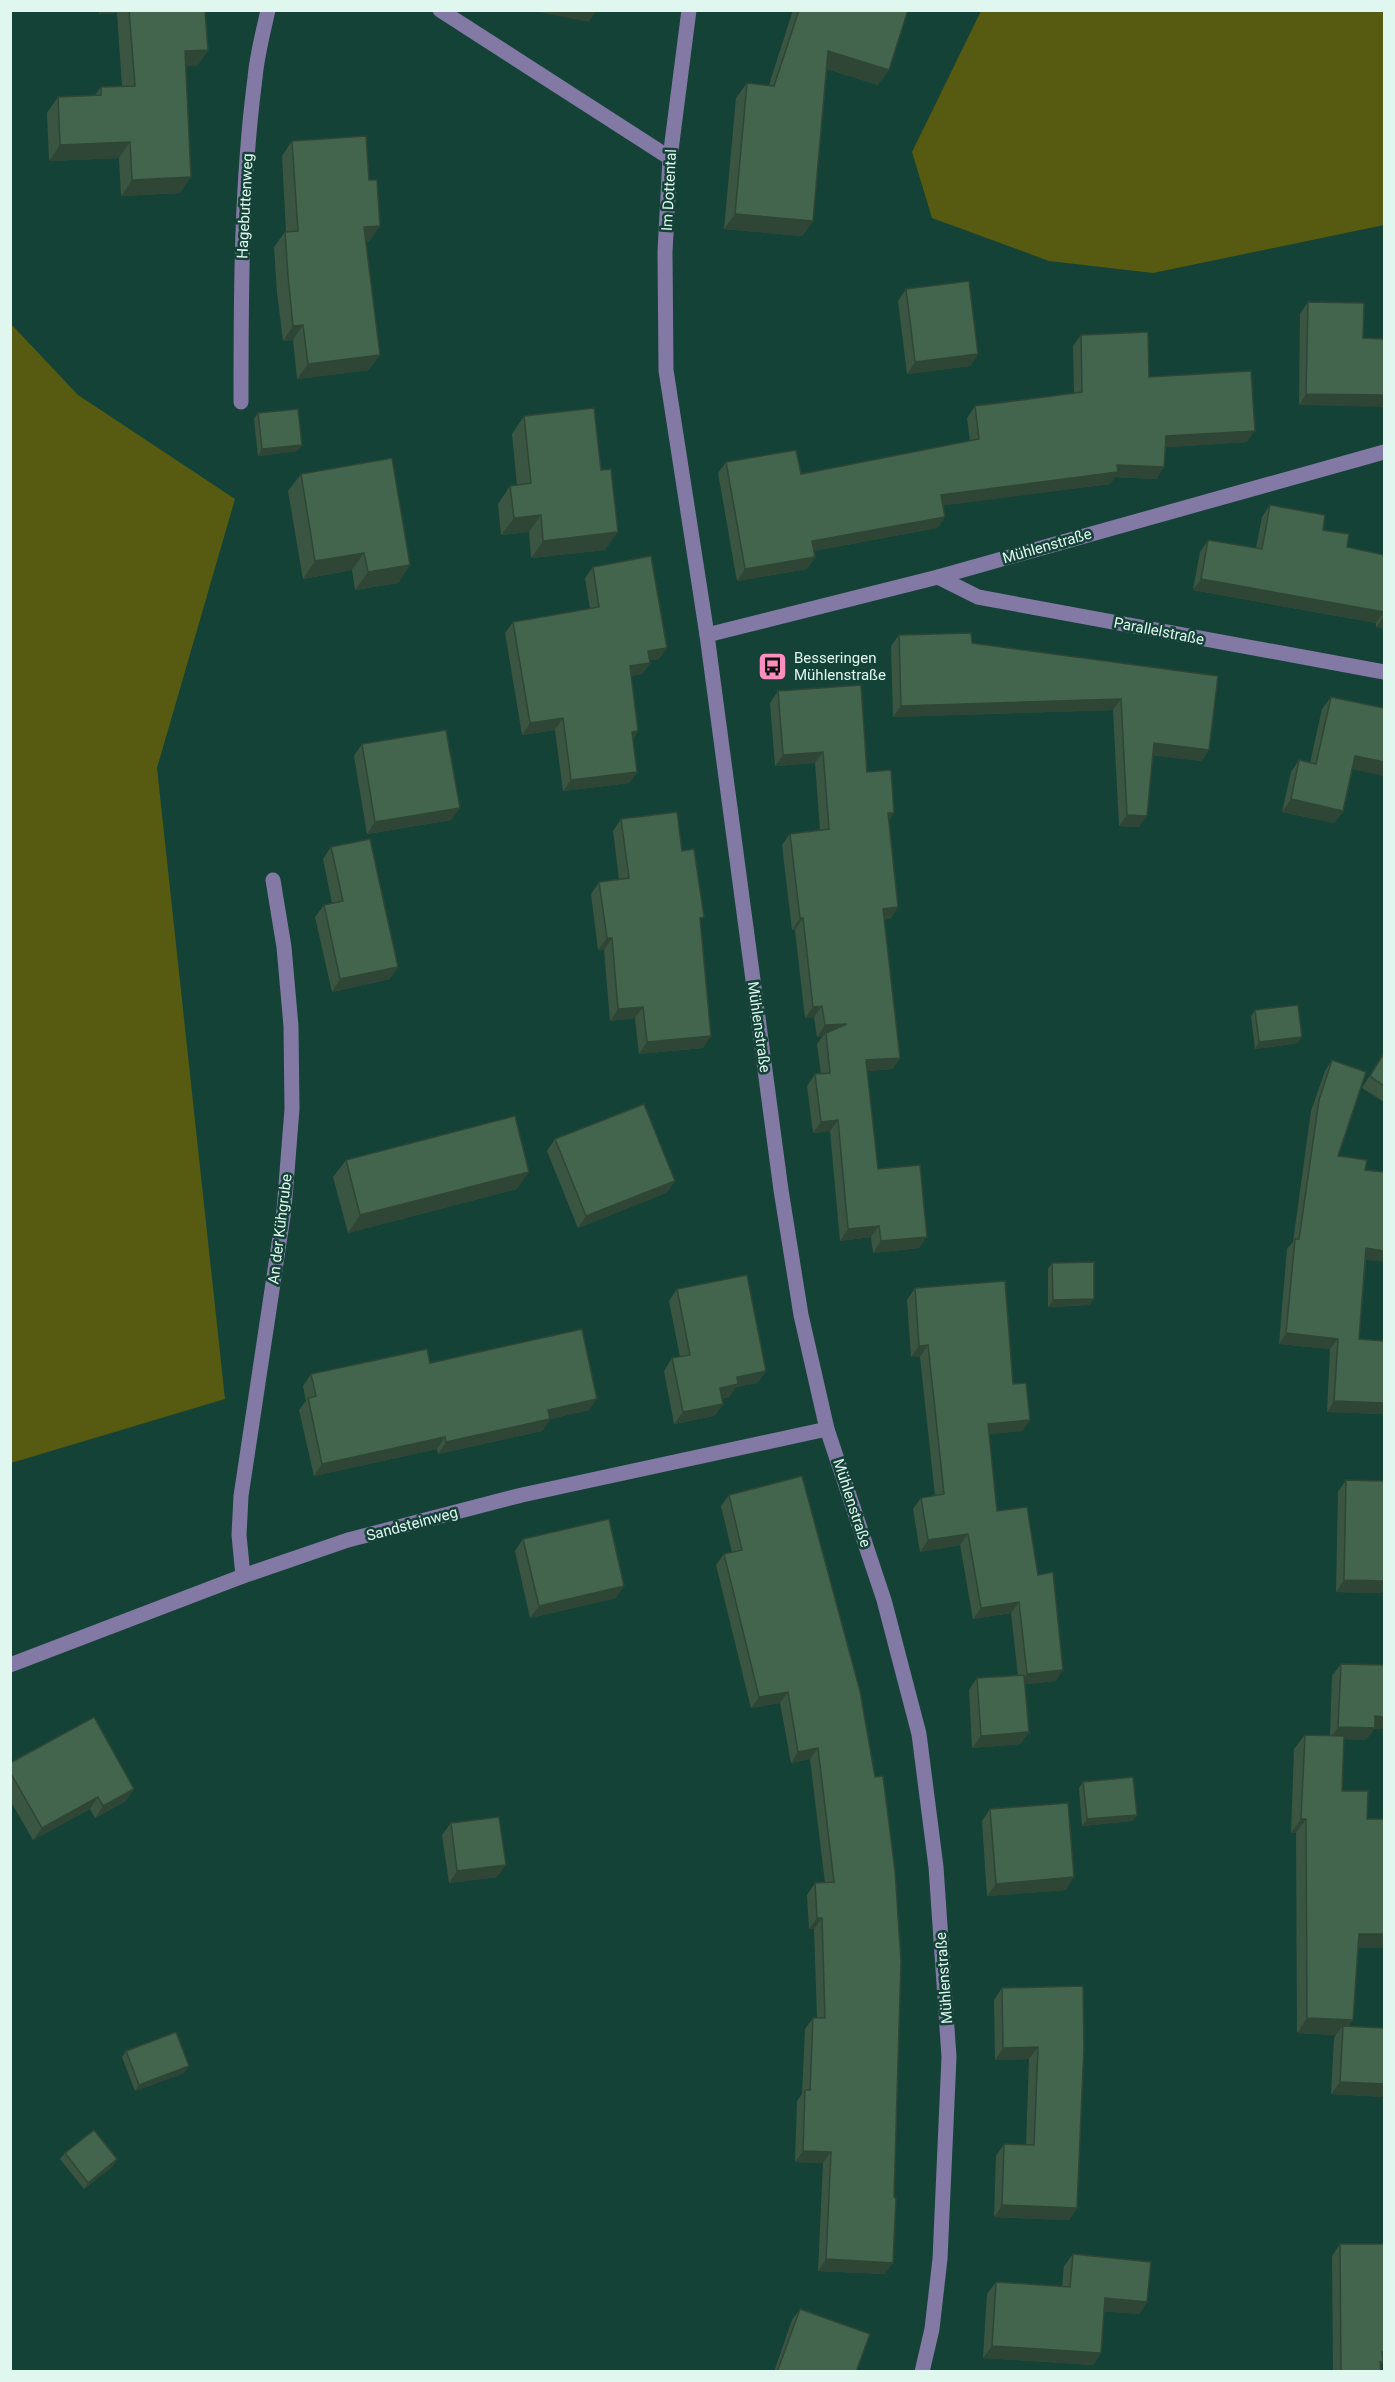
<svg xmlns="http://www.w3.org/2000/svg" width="1395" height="2382" font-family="Roboto,sans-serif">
<rect width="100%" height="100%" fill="#154237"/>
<g fill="#565b11">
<path d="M 981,11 L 1384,11 L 1384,225 L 1153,273 L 1049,261 L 932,218 L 912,152 Z"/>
<path d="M 10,323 L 78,395 L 235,499 L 157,768 L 225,1399 L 11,1463 Z"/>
</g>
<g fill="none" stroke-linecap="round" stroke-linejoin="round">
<g stroke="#827aa4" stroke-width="15">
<path d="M 440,10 L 670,158"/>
<path d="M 689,10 L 670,158 L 665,252 L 666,370 L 707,635 L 781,1190 L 801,1315 L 827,1429 L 884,1600 L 919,1734 L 936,1867 L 949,2057 L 940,2259 L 932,2329 L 922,2372"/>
<path d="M 241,402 C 241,294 241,186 255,78 C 257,55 263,33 268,10"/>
<path d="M 938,577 L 978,597 L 1384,672"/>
<path d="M 707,635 L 938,577 L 1384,452"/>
<path d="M 243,1576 L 239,1535 L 241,1496 L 284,1210 L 292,1109 L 291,1026 L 284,947 L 273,880"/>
<path d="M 10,1665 L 243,1576 L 348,1540 L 522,1495 L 827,1429"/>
</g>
</g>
<g fill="#3a5642">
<path d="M 99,10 L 205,10 L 208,50 L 197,66 L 186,66 L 180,193 L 121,196 L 119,158 L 49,161 L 47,113 L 58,97 L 95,95 L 101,87 L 122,86 L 117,13 L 99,14 Z"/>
<path d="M 793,10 L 908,10 L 878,85 L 827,69 L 813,221 L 802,236 L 724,229 L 736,98 L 747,83 L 769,85 Z"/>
<path d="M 292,141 L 369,242 L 366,242 L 369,370 L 297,379 L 293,340 L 283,341 L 277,292 L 274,247 L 285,232 L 286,232 L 282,156 Z"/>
<path d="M 906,289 L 978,354 L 970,366 L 907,374 L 898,301 Z"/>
<path d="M 1308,302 L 1363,338 L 1299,405 L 1300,314 Z"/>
<path d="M 1081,335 L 1149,377 L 1247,442 L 1166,447 L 1164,467 L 1156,479 L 1115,477 L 1110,484 L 943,505 L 945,517 L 937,528 L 814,551 L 815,557 L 807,569 L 737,581 L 718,473 L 726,462 L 801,474 L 970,441 L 967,418 L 975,406 L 1074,393 L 1073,346 Z"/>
<path d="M 258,413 L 302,445 L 297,451 L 258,456 L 254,419 Z"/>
<path d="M 524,416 L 605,550 L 531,558 L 529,532 L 501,535 L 498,504 L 510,486 L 517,485 L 512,434 Z"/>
<path d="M 301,474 L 410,565 L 398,583 L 355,590 L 352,570 L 303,579 L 288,491 Z"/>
<path d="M 1270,505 L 1323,530 L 1347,547 L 1384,555 L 1384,629 L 1376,627 L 1376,623 L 1193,590 L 1200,552 L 1208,540 L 1256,548 L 1262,517 Z"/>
<path d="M 593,567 L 659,659 L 649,660 L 650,663 L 642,674 L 631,676 L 638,731 L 633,739 L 637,772 L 629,783 L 563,791 L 555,730 L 522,735 L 505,633 L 513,622 L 590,609 L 585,578 Z"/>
<path d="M 899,635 L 972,643 L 1218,676 L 1209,750 L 1201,761 L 1153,755 L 1139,827 L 1119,826 L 1113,710 L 893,717 L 891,646 Z"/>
<path d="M 778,691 L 867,772 L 894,813 L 889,820 L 898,907 L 890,919 L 884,919 L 900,1058 L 892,1069 L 867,1071 L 878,1169 L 919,1248 L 873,1253 L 871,1237 L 840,1241 L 830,1131 L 813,1133 L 807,1086 L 815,1074 L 821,1074 L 817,1044 L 823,1036 L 817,1037 L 814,1017 L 805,1018 L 795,930 L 792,930 L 782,845 L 790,834 L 820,830 L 815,763 L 775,766 L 770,703 Z"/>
<path d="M 1331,697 L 1352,769 L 1343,811 L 1334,823 L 1282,812 L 1291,772 L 1299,760 L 1310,763 L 1322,709 Z"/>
<path d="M 362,744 L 451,820 L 367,834 L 354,756 Z"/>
<path d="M 621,819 L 682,851 L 700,922 L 703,1048 L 639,1054 L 635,1018 L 610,1021 L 604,950 L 598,950 L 591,894 L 599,882 L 619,879 L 613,831 Z"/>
<path d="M 331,847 L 390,979 L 332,992 L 315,917 L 324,905 L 332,903 L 323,859 Z"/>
<path d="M 1255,1010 L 1298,1043 L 1255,1049 L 1251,1016 Z"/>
<path d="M 1384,1052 L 1384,1102 L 1362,1088 Z"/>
<path d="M 1332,1060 L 1338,1156 L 1365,1170 L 1366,1260 L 1359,1339 L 1384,1341 L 1384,1414 L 1327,1412 L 1330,1349 L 1279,1344 L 1287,1249 L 1293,1242 L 1311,1111 L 1325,1071 Z"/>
<path d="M 555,1139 L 675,1181 L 666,1193 L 578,1228 L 547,1151 Z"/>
<path d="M 346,1160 L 517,1189 L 348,1233 L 333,1177 Z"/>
<path d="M 1052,1263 L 1090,1305 L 1048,1307 L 1048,1269 Z"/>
<path d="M 915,1288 L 1013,1384 L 1030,1420 L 1022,1431 L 989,1434 L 997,1511 L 1056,1681 L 1025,1684 L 1029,1732 L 1020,1744 L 972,1748 L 969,1690 L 977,1678 L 1018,1676 L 1011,1613 L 973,1619 L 960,1545 L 920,1552 L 913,1509 L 921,1498 L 935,1496 L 920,1357 L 911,1357 L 907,1300 Z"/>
<path d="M 677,1289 L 766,1371 L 757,1383 L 736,1387 L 729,1397 L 722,1398 L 723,1404 L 714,1416 L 674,1424 L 664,1371 L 672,1358 L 680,1357 L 669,1301 Z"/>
<path d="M 430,1363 L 589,1410 L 550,1419 L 542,1431 L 438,1454 L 437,1449 L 314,1476 L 299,1410 L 306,1401 L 303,1386 L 311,1374 Z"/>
<path d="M 802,1476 L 885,2274 L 818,2271 L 823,2163 L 795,2162 L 797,2101 L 802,2094 L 805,2029 L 813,2018 L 817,2018 L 814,1929 L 809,1929 L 807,1895 L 815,1883 L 825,1883 L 810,1759 L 791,1763 L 780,1703 L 751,1708 L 716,1565 L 724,1554 L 732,1552 L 721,1506 L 729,1495 Z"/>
<path d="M 1346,1480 L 1384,1593 L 1336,1592 L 1338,1492 Z"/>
<path d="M 523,1539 L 616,1598 L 530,1618 L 515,1551 Z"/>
<path d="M 1341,1664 L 1384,1665 L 1384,1729 L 1374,1729 L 1366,1740 L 1344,1739 L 1342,1791 L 1367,1819 L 1384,1819 L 1384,1948 L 1358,1948 L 1349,2026 L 1384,2028 L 1384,2097 L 1331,2094 L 1334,2038 L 1336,2035 L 1297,2033 L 1296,1833 L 1291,1833 L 1294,1749 L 1305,1735 L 1330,1736 L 1332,1676 Z"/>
<path d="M 10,1763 L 126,1801 L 95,1818 L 90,1809 L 33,1840 L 10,1800 Z"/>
<path d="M 1083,1782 L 1137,1815 L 1132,1821 L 1082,1826 L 1079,1788 Z"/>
<path d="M 990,1809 L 1066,1890 L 987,1896 L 982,1821 Z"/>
<path d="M 451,1823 L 497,1877 L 449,1883 L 442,1835 Z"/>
<path d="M 1083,1986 L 1077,2208 L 1069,2220 L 994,2217 L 996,2156 L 1004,2144 L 1026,2145 L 1029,2059 L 995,2060 L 994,2000 L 1002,1988 Z"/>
<path d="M 126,2051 L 184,2073 L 135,2091 L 122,2057 Z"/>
<path d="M 65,2153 L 117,2159 L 113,2166 L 84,2189 L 60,2159 Z"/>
<path d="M 1340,2244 L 1384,2364 L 1381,2364 L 1381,2372 L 1333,2372 L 1332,2256 Z"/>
<path d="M 1073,2254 L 1147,2302 L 1139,2314 L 1104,2311 L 1101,2353 L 1093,2365 L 983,2358 L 987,2294 L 996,2282 L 1062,2286 L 1064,2266 Z"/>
<path d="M 800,2309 L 856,2372 L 774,2372 L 792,2320 Z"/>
</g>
<g fill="#2f4636">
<path d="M 102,10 L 119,10 L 117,13 L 99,14 Z"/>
<path d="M 529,10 L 597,10 L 589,22 Z"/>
<path d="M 208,50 L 197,66 L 174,67 L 185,51 Z"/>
<path d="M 828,51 L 889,70 L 878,85 L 818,66 Z"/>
<path d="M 130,142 L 119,158 L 49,161 L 60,145 Z"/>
<path d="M 191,177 L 180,193 L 121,196 L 132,180 Z"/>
<path d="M 735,214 L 813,221 L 802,236 L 724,229 Z"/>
<path d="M 380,226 L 369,242 L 353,243 L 364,227 Z"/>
<path d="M 303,325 L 293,340 L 283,341 L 293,326 Z"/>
<path d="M 978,354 L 970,366 L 907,374 L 915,362 Z"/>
<path d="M 380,355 L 369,370 L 297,379 L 308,364 Z"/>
<path d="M 1306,394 L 1384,395 L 1384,407 L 1299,405 Z"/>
<path d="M 1255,431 L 1247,442 L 1158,448 L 1166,436 Z"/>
<path d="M 302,445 L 297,451 L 258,456 L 262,449 Z"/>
<path d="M 1117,465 L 1164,467 L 1156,479 L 1115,477 L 1110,484 L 933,507 L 941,495 Z"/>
<path d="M 541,515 L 529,532 L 501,535 L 514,518 Z"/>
<path d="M 945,517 L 937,528 L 804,553 L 812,541 Z"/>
<path d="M 618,532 L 605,550 L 531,558 L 543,541 Z"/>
<path d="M 364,553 L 352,570 L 303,579 L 315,561 Z"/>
<path d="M 815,557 L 807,569 L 737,581 L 745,569 Z"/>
<path d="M 410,565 L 398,583 L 355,590 L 368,572 Z"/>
<path d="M 1201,579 L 1384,612 L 1376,623 L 1193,590 Z"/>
<path d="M 1384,616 L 1384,629 L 1376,627 Z"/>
<path d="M 667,648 L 659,659 L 640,662 L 648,651 Z"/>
<path d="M 650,663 L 642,674 L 622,678 L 630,666 Z"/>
<path d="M 1121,699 L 1113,710 L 893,717 L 901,706 Z"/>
<path d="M 563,718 L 555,730 L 522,735 L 530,723 Z"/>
<path d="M 638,731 L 630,742 L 632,732 Z"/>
<path d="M 1154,743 L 1209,750 L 1201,761 L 1146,755 Z"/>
<path d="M 823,752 L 815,763 L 775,766 L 783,755 Z"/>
<path d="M 1355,756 L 1384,762 L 1384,776 L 1346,768 Z"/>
<path d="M 637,772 L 629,783 L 563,791 L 571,780 Z"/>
<path d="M 1291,799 L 1343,811 L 1334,823 L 1282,812 Z"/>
<path d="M 460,808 L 451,820 L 367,834 L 375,822 Z"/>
<path d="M 888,813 L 894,813 L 886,824 Z"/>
<path d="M 1127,815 L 1147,816 L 1139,827 L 1119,826 Z"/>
<path d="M 898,907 L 890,919 L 875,921 L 883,909 Z"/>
<path d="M 800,918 L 803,918 L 795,930 L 792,930 Z"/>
<path d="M 607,938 L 612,938 L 604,950 L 598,950 Z"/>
<path d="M 398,967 L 390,979 L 332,992 L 340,979 Z"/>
<path d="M 822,1006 L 814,1017 L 805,1018 L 813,1007 Z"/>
<path d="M 643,1007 L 635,1018 L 610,1021 L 618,1009 Z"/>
<path d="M 847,1024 L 826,1033 L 823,1036 L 817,1037 L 825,1025 Z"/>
<path d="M 711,1036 L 703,1048 L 639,1054 L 647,1042 Z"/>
<path d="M 1302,1037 L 1298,1043 L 1255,1049 L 1259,1042 Z"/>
<path d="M 900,1058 L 892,1069 L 858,1072 L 866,1060 Z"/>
<path d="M 838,1120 L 830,1131 L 813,1133 L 821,1122 Z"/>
<path d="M 529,1172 L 517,1189 L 348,1233 L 360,1215 Z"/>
<path d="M 675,1181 L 666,1193 L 578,1228 L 586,1216 Z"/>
<path d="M 879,1226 L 871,1237 L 840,1241 L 848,1229 Z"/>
<path d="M 927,1237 L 919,1248 L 873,1253 L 881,1241 Z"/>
<path d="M 1366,1248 L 1384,1251 L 1384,1262 L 1359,1259 Z"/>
<path d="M 1094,1299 L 1090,1305 L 1048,1307 L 1053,1300 Z"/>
<path d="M 1286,1333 L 1338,1339 L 1330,1349 L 1279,1344 Z"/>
<path d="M 928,1345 L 920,1357 L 911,1357 L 919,1346 Z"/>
<path d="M 766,1371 L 757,1383 L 736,1387 L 729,1397 L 711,1400 L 720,1388 L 737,1377 Z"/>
<path d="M 597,1399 L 589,1410 L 550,1419 L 542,1431 L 438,1454 L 446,1442 L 548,1410 Z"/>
<path d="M 1334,1401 L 1384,1403 L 1384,1414 L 1327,1412 Z"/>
<path d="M 723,1404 L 714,1416 L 674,1424 L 683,1412 Z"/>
<path d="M 1030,1420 L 1022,1431 L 980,1435 L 988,1424 Z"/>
<path d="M 445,1437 L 437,1449 L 314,1476 L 322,1464 Z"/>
<path d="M 968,1534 L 960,1545 L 920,1552 L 928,1540 Z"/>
<path d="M 1344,1580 L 1384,1581 L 1384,1593 L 1336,1592 Z"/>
<path d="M 624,1586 L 616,1598 L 530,1618 L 539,1606 Z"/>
<path d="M 1019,1602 L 1011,1613 L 973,1619 L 981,1608 Z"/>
<path d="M 1063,1670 L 1056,1681 L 1019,1685 L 1027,1674 Z"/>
<path d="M 788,1692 L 780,1703 L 751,1708 L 759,1697 Z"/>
<path d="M 1375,1716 L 1384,1717 L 1384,1729 L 1374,1729 L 1366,1740 L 1330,1739 L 1338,1727 Z"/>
<path d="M 1029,1732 L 1020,1744 L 972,1748 L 981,1736 Z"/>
<path d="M 818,1748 L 810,1759 L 791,1763 L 798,1752 Z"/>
<path d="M 134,1789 L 126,1801 L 95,1818 L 103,1806 Z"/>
<path d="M 98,1797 L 90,1809 L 33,1840 L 42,1828 Z"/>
<path d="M 1137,1815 L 1132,1821 L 1082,1826 L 1087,1819 Z"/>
<path d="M 1301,1819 L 1306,1819 L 1296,1833 L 1291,1833 Z"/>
<path d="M 506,1865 L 497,1877 L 449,1883 L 457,1871 Z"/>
<path d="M 1074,1877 L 1066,1890 L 987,1896 L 996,1884 Z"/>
<path d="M 817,1918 L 822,1918 L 814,1929 L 809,1929 Z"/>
<path d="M 1359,1934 L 1384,1934 L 1384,1948 L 1348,1948 Z"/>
<path d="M 1307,2018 L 1353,2020 L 1343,2035 L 1343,2026 L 1336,2035 L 1297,2033 Z"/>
<path d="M 1038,2047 L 1029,2059 L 995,2060 L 1003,2048 Z"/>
<path d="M 189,2066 L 184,2073 L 135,2091 L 139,2085 Z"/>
<path d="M 1340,2082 L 1384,2084 L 1384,2097 L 1331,2094 Z"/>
<path d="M 803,2151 L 831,2152 L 823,2163 L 795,2162 Z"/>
<path d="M 117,2159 L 113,2166 L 84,2189 L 88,2183 Z"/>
<path d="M 1002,2205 L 1077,2208 L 1069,2220 L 994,2217 Z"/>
<path d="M 826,2259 L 893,2263 L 885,2274 L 818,2271 Z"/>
<path d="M 1105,2298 L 1147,2302 L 1139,2314 L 1096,2311 Z"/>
<path d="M 992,2346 L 1101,2353 L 1093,2365 L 983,2358 Z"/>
<path d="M 1382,2352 L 1384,2352 L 1384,2364 L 1381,2364 L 1376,2372 Z"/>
</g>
<g fill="#43644d" stroke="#2f4636" stroke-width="1.5">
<path d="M 129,10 L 205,10 L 208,50 L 185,51 L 191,177 L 132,180 L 130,142 L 60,145 L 58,97 L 101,95 L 101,87 L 135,86 Z"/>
<path d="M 799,10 L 908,10 L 889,70 L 828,51 L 813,221 L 735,214 L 747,83 L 774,86 Z"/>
<path d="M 366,136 L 369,180 L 377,180 L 380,226 L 364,227 L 380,355 L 308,364 L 303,325 L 293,326 L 288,276 L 285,232 L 298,231 L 292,141 Z"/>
<path d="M 969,281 L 978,354 L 915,362 L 906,289 Z"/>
<path d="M 1308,302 L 1364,303 L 1363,338 L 1384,339 L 1384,395 L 1306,394 Z"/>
<path d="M 1148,332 L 1149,377 L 1251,371 L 1255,431 L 1166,436 L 1164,467 L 1117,465 L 1118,472 L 941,495 L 945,517 L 812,541 L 815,557 L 745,569 L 726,462 L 796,450 L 801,474 L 979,439 L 975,406 L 1082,392 L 1081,335 Z"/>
<path d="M 594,408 L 601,470 L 611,469 L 618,532 L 543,541 L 541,515 L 514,518 L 510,486 L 531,483 L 524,416 Z"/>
<path d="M 298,409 L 302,445 L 262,449 L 258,413 Z"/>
<path d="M 392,458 L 410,565 L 368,572 L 364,553 L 315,561 L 301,474 Z"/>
<path d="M 1270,505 L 1325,515 L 1323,530 L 1349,534 L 1347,547 L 1384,555 L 1384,612 L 1201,579 L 1208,540 L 1262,549 Z"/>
<path d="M 651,556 L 667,648 L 648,651 L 650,663 L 630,666 L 638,731 L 632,732 L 637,772 L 571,780 L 563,718 L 530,723 L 513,622 L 599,607 L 593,567 Z"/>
<path d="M 971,633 L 972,643 L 1218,676 L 1209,750 L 1154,743 L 1147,816 L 1127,815 L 1121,699 L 901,706 L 899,635 Z"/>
<path d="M 861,685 L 867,772 L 891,770 L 894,813 L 888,813 L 898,907 L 883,909 L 900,1058 L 866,1060 L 878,1169 L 920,1165 L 927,1237 L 881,1241 L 879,1226 L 848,1229 L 838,1120 L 821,1122 L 815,1074 L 830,1073 L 826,1033 L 847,1024 L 825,1025 L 822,1006 L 813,1007 L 803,918 L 800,918 L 790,834 L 829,829 L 823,752 L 783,755 L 778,691 Z"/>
<path d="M 1331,697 L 1384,708 L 1384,762 L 1355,756 L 1343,811 L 1291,799 L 1299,760 L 1316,764 Z"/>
<path d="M 446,730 L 460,808 L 375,822 L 362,744 Z"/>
<path d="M 677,812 L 682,851 L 694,849 L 704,917 L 700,918 L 711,1036 L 647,1042 L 643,1007 L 618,1009 L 612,938 L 607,938 L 599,882 L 629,878 L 621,819 Z"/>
<path d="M 370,839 L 398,967 L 340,979 L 324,905 L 343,901 L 331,847 Z"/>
<path d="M 1298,1005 L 1302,1037 L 1259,1042 L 1255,1010 Z"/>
<path d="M 1384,1053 L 1384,1086 L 1370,1076 Z"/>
<path d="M 1332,1060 L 1366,1072 L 1338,1156 L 1367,1160 L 1365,1170 L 1384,1172 L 1384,1251 L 1366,1248 L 1359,1339 L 1384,1341 L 1384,1403 L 1334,1401 L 1338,1339 L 1286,1333 L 1295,1239 L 1299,1239 L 1319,1100 Z"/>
<path d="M 644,1104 L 675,1181 L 586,1216 L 555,1139 Z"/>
<path d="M 515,1116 L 529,1172 L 360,1215 L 346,1160 Z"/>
<path d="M 1094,1262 L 1094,1299 L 1053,1300 L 1052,1263 Z"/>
<path d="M 747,1275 L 766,1371 L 737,1377 L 738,1384 L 720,1388 L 723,1404 L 683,1412 L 672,1358 L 690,1355 L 677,1289 Z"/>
<path d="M 1005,1281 L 1013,1384 L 1026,1383 L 1030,1420 L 988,1424 L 997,1511 L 1027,1507 L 1038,1575 L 1053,1572 L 1063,1670 L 1027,1674 L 1019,1602 L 981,1608 L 968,1534 L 928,1540 L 921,1498 L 944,1494 L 928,1345 L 919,1346 L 915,1288 Z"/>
<path d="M 582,1329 L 597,1399 L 548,1410 L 550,1419 L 446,1442 L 445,1437 L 322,1464 L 308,1398 L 316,1396 L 311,1374 L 427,1349 L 430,1363 Z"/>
<path d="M 802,1476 L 860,1691 L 875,1777 L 883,1776 L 895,1871 L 901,1961 L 894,2197 L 896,2198 L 893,2263 L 826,2259 L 831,2152 L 803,2151 L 805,2090 L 810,2090 L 813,2018 L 825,2018 L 822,1918 L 817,1918 L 815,1883 L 834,1882 L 818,1748 L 798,1752 L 788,1692 L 759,1697 L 724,1554 L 742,1550 L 729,1495 Z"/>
<path d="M 1346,1480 L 1384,1481 L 1384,1581 L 1344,1580 Z"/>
<path d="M 609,1519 L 624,1586 L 539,1606 L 523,1539 Z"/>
<path d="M 1341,1664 L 1384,1665 L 1384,1717 L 1375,1716 L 1375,1728 L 1338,1727 Z"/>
<path d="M 1024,1675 L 1029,1732 L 981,1736 L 977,1678 Z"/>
<path d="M 94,1717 L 134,1789 L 103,1806 L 98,1797 L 42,1828 L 10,1772 L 10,1763 Z"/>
<path d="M 1305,1735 L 1344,1736 L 1342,1791 L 1368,1791 L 1367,1819 L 1384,1819 L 1384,1934 L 1359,1934 L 1353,2020 L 1307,2018 L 1306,1819 L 1301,1819 Z"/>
<path d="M 1133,1777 L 1137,1815 L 1087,1819 L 1083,1782 Z"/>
<path d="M 1068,1803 L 1074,1877 L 996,1884 L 990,1809 Z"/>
<path d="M 499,1817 L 506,1865 L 457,1871 L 451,1823 Z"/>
<path d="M 1083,1986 L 1084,2046 L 1077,2208 L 1002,2205 L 1004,2144 L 1034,2145 L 1038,2047 L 1003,2048 L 1002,1988 Z"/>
<path d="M 1343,2026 L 1384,2028 L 1384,2084 L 1340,2082 Z"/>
<path d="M 176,2032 L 189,2066 L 139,2085 L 126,2051 Z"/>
<path d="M 94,2130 L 117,2159 L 88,2183 L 65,2153 Z"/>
<path d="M 1340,2244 L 1384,2244 L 1384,2352 L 1382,2352 L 1383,2362 L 1380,2362 L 1381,2372 L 1341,2372 Z"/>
<path d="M 1073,2254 L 1151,2262 L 1147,2302 L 1105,2298 L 1101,2353 L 992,2346 L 996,2282 L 1070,2287 Z"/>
<path d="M 800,2309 L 870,2334 L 856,2372 L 777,2372 Z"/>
</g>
<defs>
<symbol id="bus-square" viewBox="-11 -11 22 22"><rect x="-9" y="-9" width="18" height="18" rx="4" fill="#fd8ebe" stroke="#154237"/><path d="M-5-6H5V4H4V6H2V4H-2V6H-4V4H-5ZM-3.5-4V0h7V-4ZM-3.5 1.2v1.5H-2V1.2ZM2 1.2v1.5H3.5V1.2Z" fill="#111"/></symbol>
</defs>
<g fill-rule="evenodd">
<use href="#bus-square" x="756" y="650" width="33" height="33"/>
</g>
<g text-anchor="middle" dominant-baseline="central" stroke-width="5" stroke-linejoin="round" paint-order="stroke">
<g font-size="15" fill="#e0f7ef" stroke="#154237">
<text transform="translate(669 190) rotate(-87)">Im Dottental</text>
<text transform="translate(245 206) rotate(-87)">Hagebuttenweg</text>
<text transform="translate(1047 546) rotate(-16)">Mühlenstraße</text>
<text transform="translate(1159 631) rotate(11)">Parallelstraße</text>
<text transform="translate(759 1027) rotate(82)">Mühlenstraße</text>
<text transform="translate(280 1229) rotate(-83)">An der Kühgrube</text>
<text transform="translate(852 1503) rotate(72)">Mühlenstraße</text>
<text transform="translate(412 1524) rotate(-15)">Sandsteinweg</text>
<text transform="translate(944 1978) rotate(-94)">Mühlenstraße</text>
</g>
<g font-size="15" fill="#e0f7ef" stroke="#154237" text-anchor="start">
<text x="794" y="658">Besseringen<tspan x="794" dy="17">Mühlenstraße</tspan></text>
</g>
</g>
<rect width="1395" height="2382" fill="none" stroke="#e0f7ef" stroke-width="24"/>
</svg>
